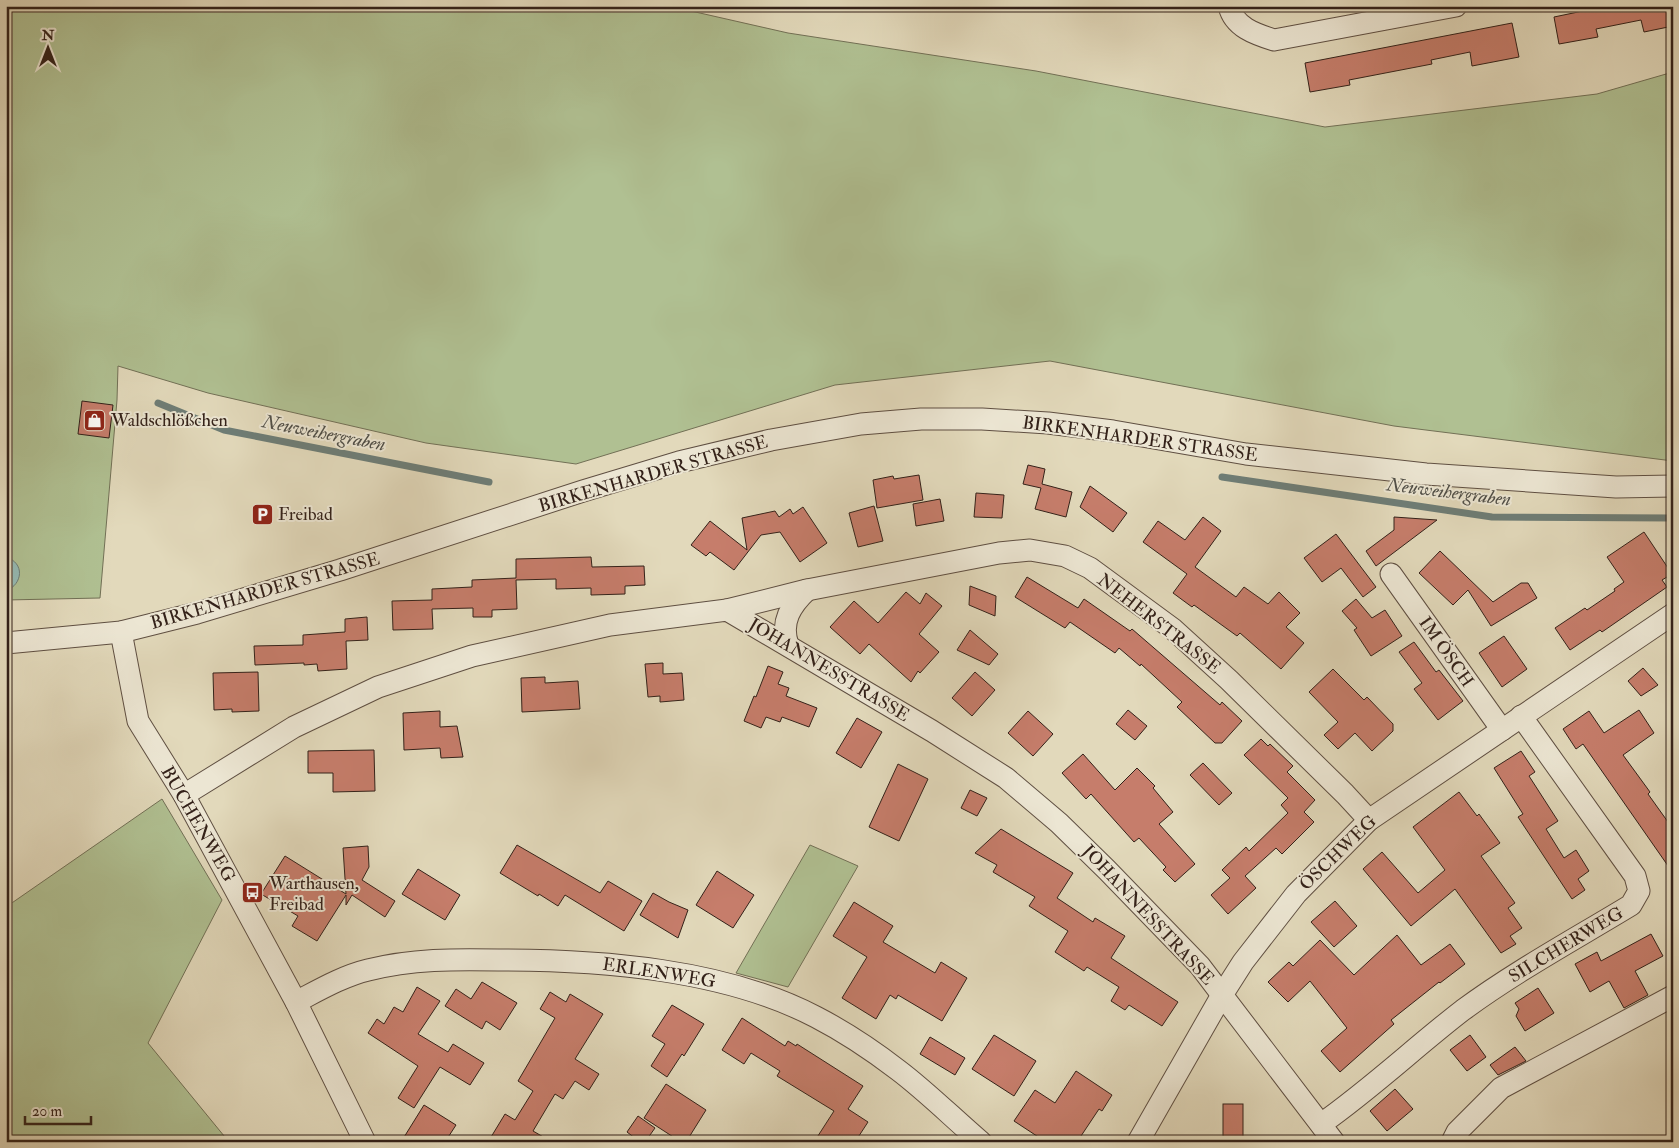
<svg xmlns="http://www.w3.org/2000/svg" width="1679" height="1148" font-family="'IM FELL Double Pica',serif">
<rect width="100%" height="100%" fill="#e2d9bb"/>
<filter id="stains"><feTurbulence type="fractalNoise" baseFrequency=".004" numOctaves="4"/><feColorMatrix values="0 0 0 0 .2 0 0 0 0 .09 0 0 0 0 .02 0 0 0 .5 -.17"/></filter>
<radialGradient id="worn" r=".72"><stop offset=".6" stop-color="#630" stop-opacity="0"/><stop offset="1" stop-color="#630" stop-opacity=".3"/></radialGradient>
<g fill="#b0c092" stroke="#727056">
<path d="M 6,6 L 669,6 L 788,33 L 1036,71 L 1325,127 L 1597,94 L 1673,72 L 1673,461 L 1394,426 L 1050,361 L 835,385 L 576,464 L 426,443 L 208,393 L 118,366 L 117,400 L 100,598 L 6,600 Z"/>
<path d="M 162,799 L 222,900 L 148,1043 L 229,1142 L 6,1142 L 6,907 Z"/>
<path d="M 810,845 L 858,866 L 788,987 L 736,973 Z"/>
</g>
<path fill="#95bab4" stroke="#6e7d76" d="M 6,557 C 25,563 23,584 6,591 Z"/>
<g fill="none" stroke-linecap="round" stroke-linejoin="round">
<g stroke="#6e7d76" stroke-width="7">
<path d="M 158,403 L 224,430 L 489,482"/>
<path d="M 1222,477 L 1492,517 L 1673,518"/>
</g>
</g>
<g fill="#c67d6b" stroke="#332119">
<path d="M 1607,6 L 1673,6 L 1673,26 L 1644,32 L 1641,20 L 1596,29 L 1598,37 L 1559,44 L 1554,17 Z"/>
<path d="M 1512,23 L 1519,57 L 1472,66 L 1470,52 L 1431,60 L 1432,64 L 1349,80 L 1350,85 L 1310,92 L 1305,63 Z"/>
<path d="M 82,401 L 113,405 L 109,438 L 78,434 Z"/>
<path d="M 1028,465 L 1045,469 L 1042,484 L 1072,492 L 1066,517 L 1035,509 L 1041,488 L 1023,484 Z"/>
<path d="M 919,475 L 923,500 L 877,508 L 873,480 L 893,476 L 894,479 Z"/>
<path d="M 1090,486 L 1127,513 L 1113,532 L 1080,507 Z"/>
<path d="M 976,493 L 1004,495 L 1002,518 L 974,517 Z"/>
<path d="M 940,499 L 944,521 L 916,526 L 913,504 Z"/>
<path d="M 874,506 L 883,541 L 858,547 L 849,513 Z"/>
<path d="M 803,507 L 827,543 L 800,562 L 780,532 L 761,535 L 734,570 L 710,552 L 706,556 L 691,545 L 710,521 L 747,550 L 742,518 L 775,511 L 779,517 L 790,509 L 793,514 Z"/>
<path d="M 1203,517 L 1221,531 L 1195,567 L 1236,597 L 1244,587 L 1268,604 L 1279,592 L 1300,613 L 1286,627 L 1304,643 L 1281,669 L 1240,633 L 1237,636 L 1194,605 L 1192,607 L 1173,593 L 1187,574 L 1143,542 L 1158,521 L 1185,540 Z"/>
<path d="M 1394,517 L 1437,520 L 1376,566 L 1366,551 L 1394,530 Z"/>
<path d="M 1644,532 L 1672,574 L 1662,580 L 1667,587 L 1602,632 L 1600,630 L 1570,650 L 1555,628 L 1585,608 L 1587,610 L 1615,591 L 1614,589 L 1624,582 L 1607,557 Z"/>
<path d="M 1336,534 L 1376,587 L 1363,597 L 1341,568 L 1322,582 L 1304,558 Z"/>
<path d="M 1440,551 L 1493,602 L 1521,583 L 1528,583 L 1537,598 L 1491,626 L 1468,590 L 1453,605 L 1419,573 Z"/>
<path d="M 591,557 L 592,567 L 644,566 L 645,585 L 625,586 L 625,594 L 591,595 L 591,588 L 556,589 L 556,579 L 516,580 L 517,609 L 492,610 L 492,617 L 473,617 L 473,608 L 432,609 L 433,629 L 393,630 L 392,601 L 432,600 L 432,589 L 472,587 L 472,580 L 516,578 L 516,559 Z"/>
<path d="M 1027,577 L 1078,608 L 1084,599 L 1130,631 L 1132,629 L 1220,705 L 1222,702 L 1242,721 L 1222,743 L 1215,743 L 1177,707 L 1182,702 L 1141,664 L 1140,666 L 1119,648 L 1115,653 L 1070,622 L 1065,628 L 1015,597 Z"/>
<path d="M 970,586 L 996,596 L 995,616 L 969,605 Z"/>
<path d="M 906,592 L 920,604 L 926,593 L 942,606 L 919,634 L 939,652 L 920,673 L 918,671 L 911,682 L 869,644 L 860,654 L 830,627 L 854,601 L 878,623 Z"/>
<path d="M 1356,599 L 1372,618 L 1385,610 L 1402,636 L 1371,656 L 1354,630 L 1357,628 L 1342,611 Z"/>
<path d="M 367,617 L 368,640 L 346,641 L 347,669 L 318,671 L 317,664 L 304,665 L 304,663 L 255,665 L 254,646 L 303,645 L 303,635 L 345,632 L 345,619 Z"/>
<path d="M 970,630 L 998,654 L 989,665 L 957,650 Z"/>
<path d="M 1504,636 L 1527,669 L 1502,687 L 1479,653 Z"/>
<path d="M 1414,642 L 1436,672 L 1439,670 L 1463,701 L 1438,720 L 1414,689 L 1422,683 L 1399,652 Z"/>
<path d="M 663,663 L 663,674 L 682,673 L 684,700 L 660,702 L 660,696 L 648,697 L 645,664 Z"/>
<path d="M 768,666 L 783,672 L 778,684 L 789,688 L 786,696 L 817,708 L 809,727 L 782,717 L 780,722 L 766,717 L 761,728 L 744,721 L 754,696 L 756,697 Z"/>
<path d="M 1643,668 L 1658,685 L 1641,696 L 1628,681 Z"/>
<path d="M 1333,669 L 1364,700 L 1367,697 L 1393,724 L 1393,731 L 1372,751 L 1355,733 L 1338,749 L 1324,735 L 1338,722 L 1309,692 Z"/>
<path d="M 258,672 L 259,711 L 232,712 L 232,709 L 214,710 L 213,673 Z"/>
<path d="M 975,672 L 995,690 L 972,716 L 952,698 Z"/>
<path d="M 545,677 L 545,683 L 578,681 L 580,709 L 522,712 L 521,678 Z"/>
<path d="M 1128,710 L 1147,726 L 1135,740 L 1116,724 Z"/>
<path d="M 1639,710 L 1654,733 L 1623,755 L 1650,792 L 1648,794 L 1673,829 L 1673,873 L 1583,744 L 1576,749 L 1563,729 L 1589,711 L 1604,733 Z"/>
<path d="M 440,711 L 440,727 L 457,726 L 463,757 L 441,758 L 440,748 L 404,750 L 403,713 Z"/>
<path d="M 1028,711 L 1053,734 L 1033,756 L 1008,733 Z"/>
<path d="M 857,718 L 882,732 L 861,768 L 836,753 Z"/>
<path d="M 1261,739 L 1268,746 L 1270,744 L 1293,766 L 1287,772 L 1315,800 L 1304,812 L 1314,822 L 1282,854 L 1276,848 L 1245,876 L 1256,888 L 1228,914 L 1211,895 L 1230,878 L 1222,870 L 1246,847 L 1249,851 L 1288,813 L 1281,805 L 1288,798 L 1244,755 Z"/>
<path d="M 374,750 L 375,791 L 333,792 L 333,773 L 308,773 L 308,751 Z"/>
<path d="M 1521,751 L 1535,772 L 1529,776 L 1558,821 L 1546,829 L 1564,858 L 1576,850 L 1589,871 L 1578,879 L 1585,890 L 1572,899 L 1518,817 L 1523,814 L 1494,768 Z"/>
<path d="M 1083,754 L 1115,790 L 1137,768 L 1155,786 L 1153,788 L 1173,812 L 1159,824 L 1195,864 L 1175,882 L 1163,870 L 1166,867 L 1139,838 L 1134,842 L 1091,794 L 1086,799 L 1062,773 Z"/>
<path d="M 1203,763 L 1232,793 L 1219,805 L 1190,775 Z"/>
<path d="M 898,764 L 928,779 L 899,841 L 869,827 Z"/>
<path d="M 970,790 L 987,798 L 977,816 L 961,808 Z"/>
<path d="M 1459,792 L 1477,816 L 1479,814 L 1500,843 L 1481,856 L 1515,903 L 1508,908 L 1522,928 L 1510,936 L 1516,944 L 1501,953 L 1455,889 L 1411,926 L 1363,869 L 1382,852 L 1418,893 L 1445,870 L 1413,827 Z"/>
<path d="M 1001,829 L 1073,873 L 1057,898 L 1093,922 L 1095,918 L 1125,936 L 1111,958 L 1178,1002 L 1162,1026 L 1129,1005 L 1125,1010 L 1111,1001 L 1119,987 L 1087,967 L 1084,971 L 1055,952 L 1068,931 L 1029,906 L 1035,897 L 993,872 L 997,865 L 975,853 Z"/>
<path d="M 517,845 L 600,893 L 608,881 L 642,901 L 624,931 L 565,895 L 558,906 L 539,894 L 538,896 L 500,873 Z"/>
<path d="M 368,846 L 369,867 L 362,880 L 395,901 L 385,917 L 352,895 L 346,905 L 346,895 L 317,941 L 292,926 L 298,916 L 261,894 L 285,856 L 346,894 L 343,848 Z"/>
<path d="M 418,869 L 460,895 L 445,920 L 402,894 Z"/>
<path d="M 717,871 L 754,895 L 733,928 L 696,905 Z"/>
<path d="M 653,893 L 669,902 L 688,910 L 678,938 L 640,915 Z"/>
<path d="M 1335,901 L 1357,926 L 1334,947 L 1311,922 Z"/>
<path d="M 854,902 L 893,926 L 883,942 L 935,973 L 941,962 L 967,978 L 942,1021 L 898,995 L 896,999 L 890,995 L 876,1019 L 842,998 L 867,957 L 833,936 Z"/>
<path d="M 1651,934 L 1663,956 L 1635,971 L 1648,995 L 1624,1008 L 1609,981 L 1590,992 L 1575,964 L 1597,952 L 1601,961 Z"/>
<path d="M 1397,935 L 1421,965 L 1450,944 L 1465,964 L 1440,983 L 1439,982 L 1391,1020 L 1394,1024 L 1340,1072 L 1321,1051 L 1347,1028 L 1310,981 L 1288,1002 L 1268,982 L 1289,962 L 1293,966 L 1320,940 L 1354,975 Z"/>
<path d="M 482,982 L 517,1003 L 500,1030 L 486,1021 L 482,1029 L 445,1006 L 456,989 L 471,999 Z"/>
<path d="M 417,987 L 440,1001 L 418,1034 L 448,1052 L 453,1044 L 484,1063 L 470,1085 L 440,1067 L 414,1108 L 398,1098 L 418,1066 L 368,1033 L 377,1019 L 384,1024 L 394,1007 L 403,1012 Z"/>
<path d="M 1538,988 L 1554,1013 L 1525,1031 L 1516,1016 L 1519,1009 L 1515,1003 Z"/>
<path d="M 550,992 L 566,1002 L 570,994 L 603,1014 L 575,1059 L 599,1074 L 589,1090 L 575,1081 L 563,1099 L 555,1094 L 533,1131 L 552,1142 L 488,1142 L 505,1114 L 515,1120 L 533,1091 L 518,1081 L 555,1018 L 540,1009 Z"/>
<path d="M 672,1005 L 704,1024 L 684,1056 L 682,1054 L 667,1077 L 651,1066 L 665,1044 L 652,1036 Z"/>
<path d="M 742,1018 L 785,1046 L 788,1041 L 796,1046 L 797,1044 L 863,1086 L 848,1109 L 868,1122 L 855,1142 L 814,1142 L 834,1111 L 777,1076 L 780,1071 L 751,1053 L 744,1064 L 722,1050 Z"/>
<path d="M 994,1035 L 1036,1061 L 1014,1096 L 972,1069 Z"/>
<path d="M 1470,1035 L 1486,1057 L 1467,1071 L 1450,1050 Z"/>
<path d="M 930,1037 L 965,1058 L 955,1075 L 920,1054 Z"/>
<path d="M 1515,1047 L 1526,1061 L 1498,1075 L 1490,1065 Z"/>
<path d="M 1076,1071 L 1112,1095 L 1102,1111 L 1099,1109 L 1077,1142 L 1046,1142 L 1014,1121 L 1035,1090 L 1055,1103 Z"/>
<path d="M 666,1084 L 706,1110 L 686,1142 L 681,1142 L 644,1118 Z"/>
<path d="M 1395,1089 L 1413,1109 L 1387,1131 L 1370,1111 Z"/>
<rect x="1223" y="1104" width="20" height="38"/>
<path d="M 424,1105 L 456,1125 L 445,1142 L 401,1142 Z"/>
<path d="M 638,1116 L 655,1128 L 645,1142 L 640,1142 L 627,1132 Z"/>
</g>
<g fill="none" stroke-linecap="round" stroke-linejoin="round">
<defs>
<g id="street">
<path d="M 1229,6 C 1234,27 1255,34 1274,40 L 1456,6"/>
<path d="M 1391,574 L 1502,730"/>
<path d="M 727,610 L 807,590 L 999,553 L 1030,550 L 1065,556 L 1090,568 L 1173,629 L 1229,680 L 1345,794 L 1369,820"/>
<path d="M 121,632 L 138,721 L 184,795 L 296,1002 L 365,1142"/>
<path d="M 6,643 L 121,632 L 197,613 L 340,570 L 583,491 L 679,462 L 771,440 L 861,424 L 921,419 L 982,419 L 1048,423 L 1113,431 L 1246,454 L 1426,474 L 1616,487 L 1673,486"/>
<path d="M 788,645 C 780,622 791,605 807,590"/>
<path d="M 184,795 L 294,727 L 378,687 L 472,656 L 610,625 L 727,610 L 932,731 L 1006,778 L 1059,823 L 1107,870 L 1200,966 L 1334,1142"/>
<path d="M 296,1002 C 319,990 343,976 368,970 C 412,959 455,959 499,960 C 601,960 724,969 816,1017 C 845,1032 872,1050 898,1070 C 926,1091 954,1119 981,1142"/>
<path d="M 1321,1124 C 1371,1089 1415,1047 1463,1010 C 1516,971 1575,939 1631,905 L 1639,891 L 1635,876 L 1521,716"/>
<path d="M 1138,1142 L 1222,995 L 1243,962 L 1296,894 L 1369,820 L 1673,614"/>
<path d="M 1452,1142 L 1457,1132 L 1501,1088 L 1673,996"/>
</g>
</defs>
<use href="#street" stroke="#5f4f42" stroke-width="23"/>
<use href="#street" stroke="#ece6d3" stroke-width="21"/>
</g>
<defs>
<symbol id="shop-square" viewBox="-11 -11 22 22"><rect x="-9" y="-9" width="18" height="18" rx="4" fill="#8f2418" stroke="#ece6d3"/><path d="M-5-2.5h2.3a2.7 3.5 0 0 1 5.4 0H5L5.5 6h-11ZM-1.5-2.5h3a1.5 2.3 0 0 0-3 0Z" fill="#fff"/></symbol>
<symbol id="parking-square" viewBox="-11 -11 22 22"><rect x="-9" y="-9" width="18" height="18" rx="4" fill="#8f2418" stroke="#ece6d3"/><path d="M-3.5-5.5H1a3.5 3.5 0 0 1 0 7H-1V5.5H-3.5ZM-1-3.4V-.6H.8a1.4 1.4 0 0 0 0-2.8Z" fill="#fff"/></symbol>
<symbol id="bus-square" viewBox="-11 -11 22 22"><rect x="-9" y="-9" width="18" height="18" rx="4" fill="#8f2418" stroke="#ece6d3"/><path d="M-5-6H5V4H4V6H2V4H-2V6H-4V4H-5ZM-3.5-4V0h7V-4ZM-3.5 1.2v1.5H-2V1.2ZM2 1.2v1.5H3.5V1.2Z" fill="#fff"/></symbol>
</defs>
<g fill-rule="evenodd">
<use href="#shop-square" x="82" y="408" width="25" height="25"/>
<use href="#parking-square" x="250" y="502" width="25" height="25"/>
<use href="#bus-square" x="240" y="880" width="25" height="25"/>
</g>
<g text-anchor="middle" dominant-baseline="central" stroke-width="4" stroke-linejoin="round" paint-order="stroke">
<g font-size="18" fill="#332119" stroke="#ece6d3" text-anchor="start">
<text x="111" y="420">Waldschlößchen</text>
<text x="278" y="514">Freibad</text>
<text x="269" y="883">Warthausen,<tspan x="269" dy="21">Freibad</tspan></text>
</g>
<g font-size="18" fill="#332119" stroke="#ece6d3">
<text transform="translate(1140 439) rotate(8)">BIRKENHARDER STRASSE</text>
<text transform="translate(653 474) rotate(-16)">BIRKENHARDER STRASSE</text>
<text transform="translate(265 591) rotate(-16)">BIRKENHARDER STRASSE</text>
<text transform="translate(1159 624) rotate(38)">NEHERSTRASSE</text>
<text transform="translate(1446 652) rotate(55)">IM ÖSCH</text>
<text transform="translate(829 670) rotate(31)">JOHANNESSTRASSE</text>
<text transform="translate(198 824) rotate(60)">BUCHENWEG</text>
<text transform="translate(1338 853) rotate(-44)">ÖSCHWEG</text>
<text transform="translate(1148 915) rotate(47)">JOHANNESSTRASSE</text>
<text transform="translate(1566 945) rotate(-31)">SILCHERWEG</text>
<text transform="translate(659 973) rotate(9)">ERLENWEG</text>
</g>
<g font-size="19" font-style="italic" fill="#504f48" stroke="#ece6d3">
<text transform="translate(324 433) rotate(11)">Neuweihergraben</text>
<text transform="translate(1449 492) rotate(7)">Neuweihergraben</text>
</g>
</g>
<rect width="1679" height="1148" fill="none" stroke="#e2d9bb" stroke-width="25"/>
<rect x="8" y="8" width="1664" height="1133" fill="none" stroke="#332119" stroke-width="2.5"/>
<rect x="12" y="12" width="1654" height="1123" fill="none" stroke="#332119"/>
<g transform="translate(48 48)" stroke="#ece6d3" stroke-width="4" paint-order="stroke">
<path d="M0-4L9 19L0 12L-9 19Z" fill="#332119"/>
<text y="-8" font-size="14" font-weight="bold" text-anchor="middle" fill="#332119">N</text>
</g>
<path d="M25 1116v8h66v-8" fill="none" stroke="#332119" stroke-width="2.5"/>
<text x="32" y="1116" font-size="15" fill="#332119" stroke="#ece6d3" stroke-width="4" paint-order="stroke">20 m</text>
<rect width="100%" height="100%" filter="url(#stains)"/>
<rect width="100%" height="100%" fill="url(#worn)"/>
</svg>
